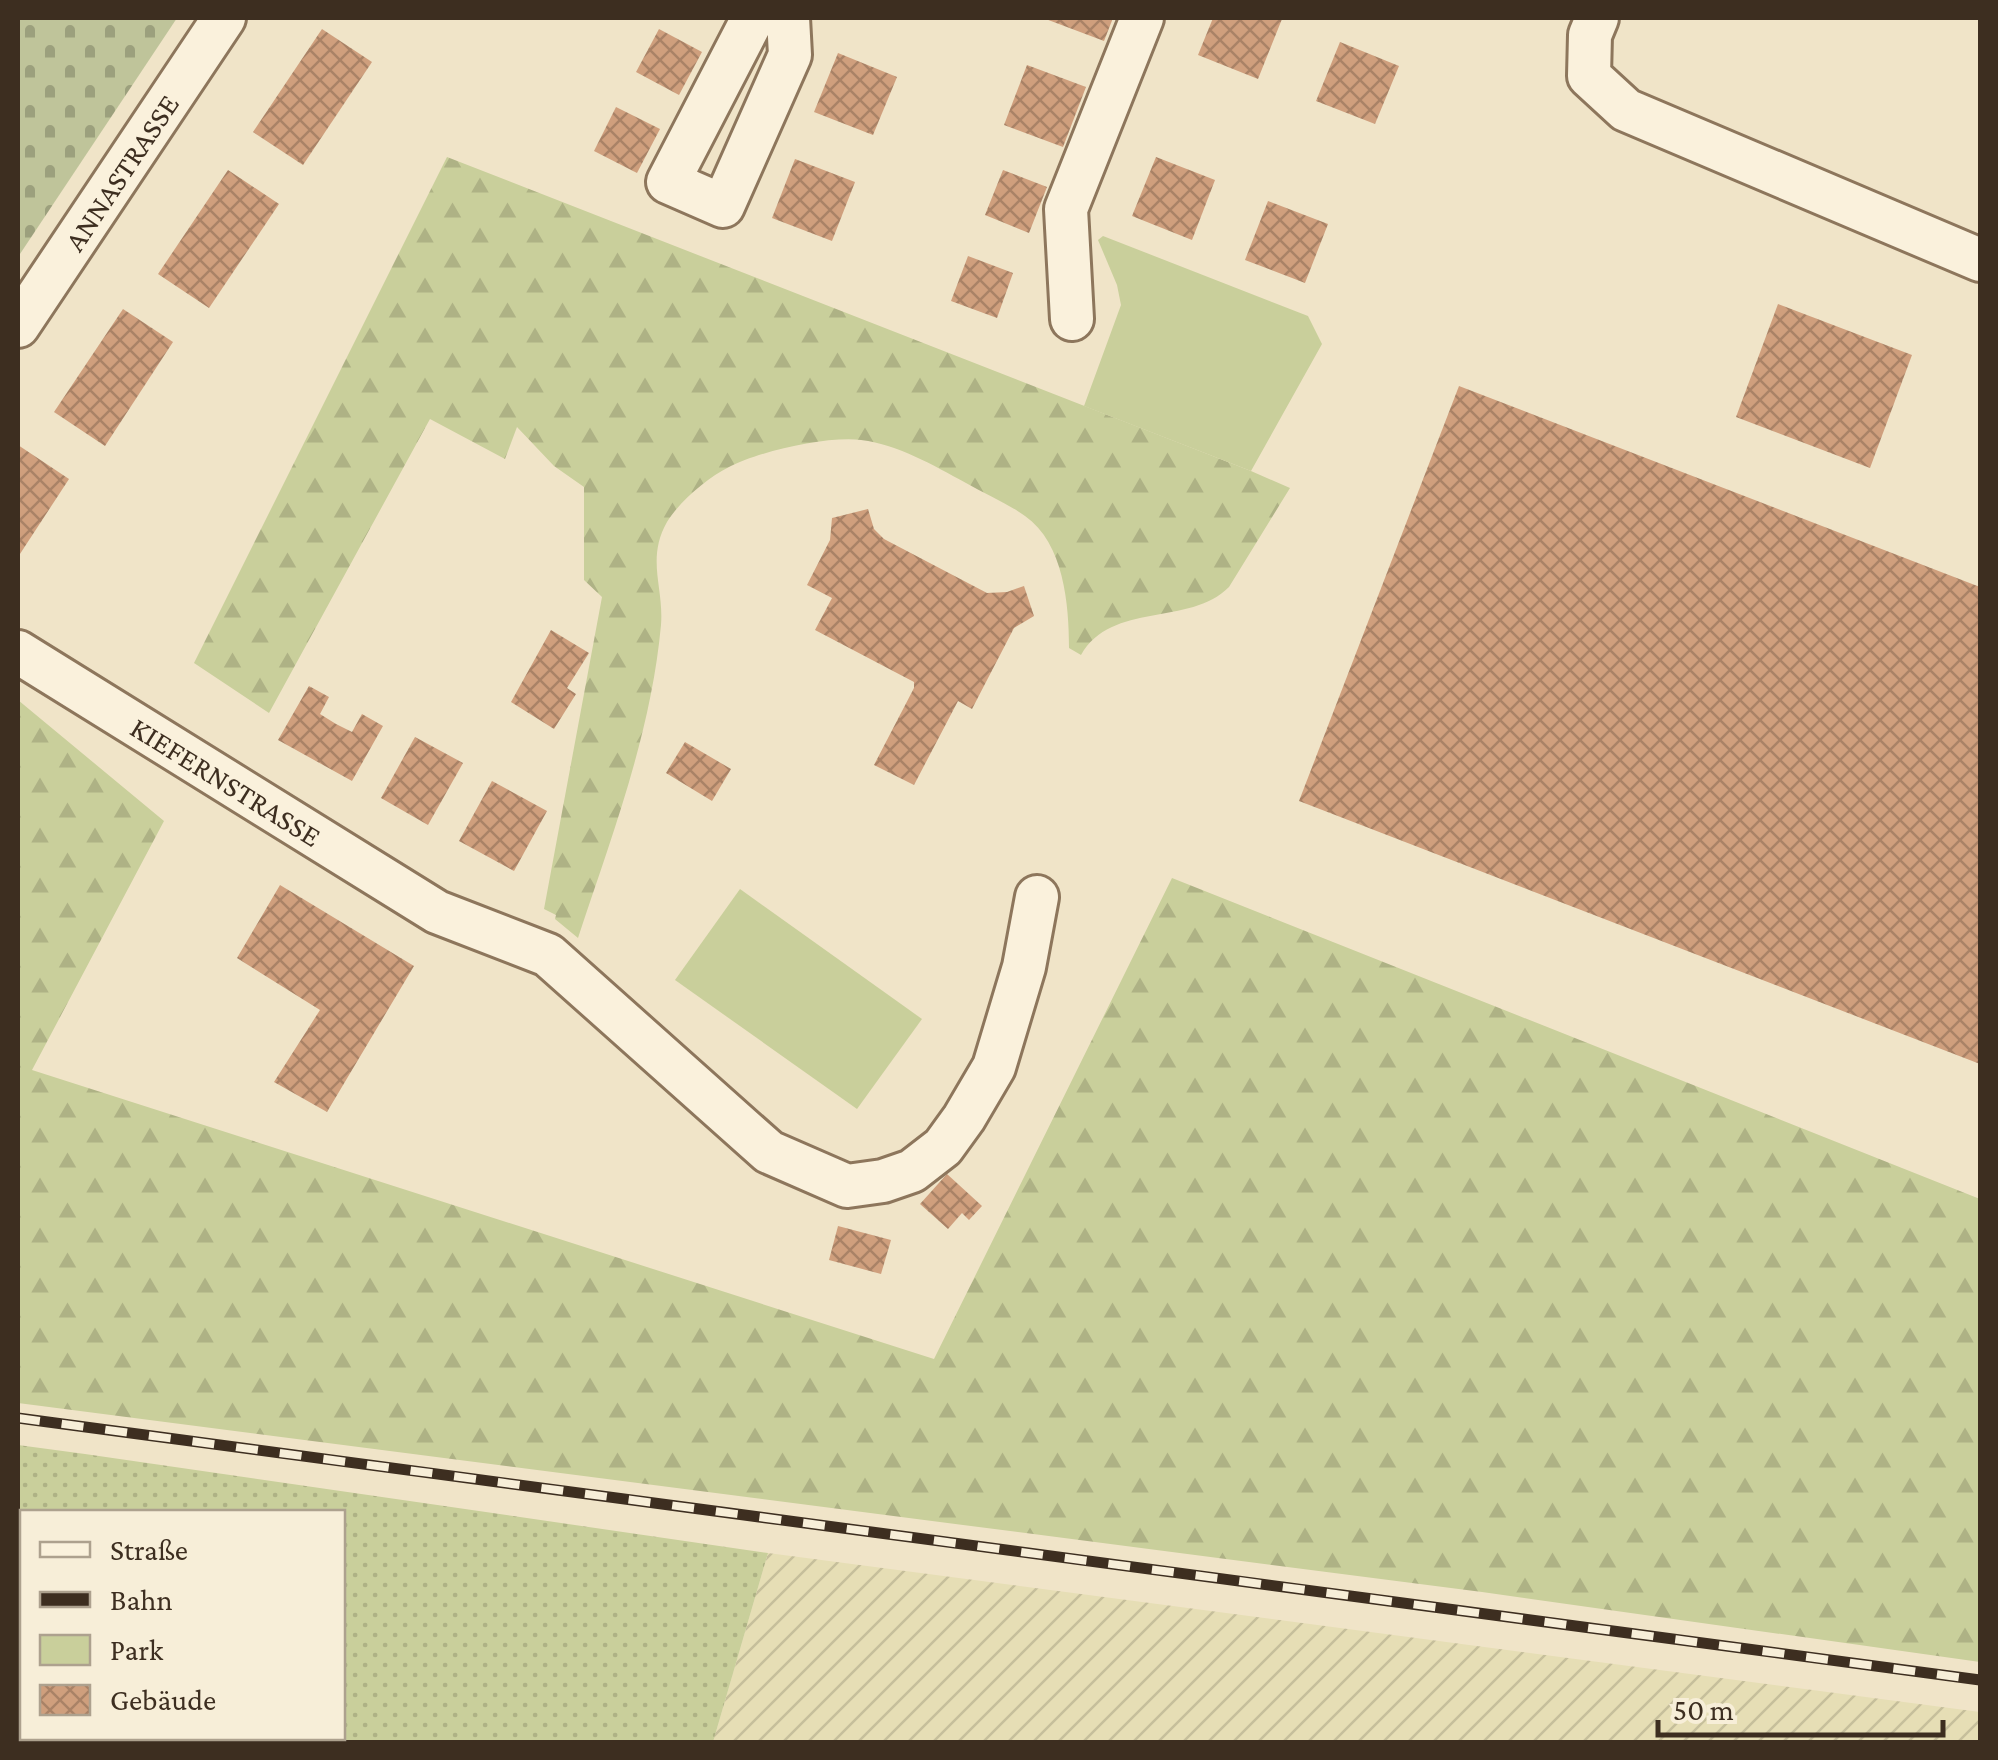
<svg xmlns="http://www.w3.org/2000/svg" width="1998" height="1760" font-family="'Crimson Pro',serif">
<defs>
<pattern id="farmland-furrows" width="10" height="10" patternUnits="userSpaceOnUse" patternTransform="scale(2.5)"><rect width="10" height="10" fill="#e6deb5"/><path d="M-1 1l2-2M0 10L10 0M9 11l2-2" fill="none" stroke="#c6bf9b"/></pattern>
<pattern id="grass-dots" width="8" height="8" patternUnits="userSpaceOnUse" patternTransform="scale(2.5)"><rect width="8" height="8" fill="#c9cf9b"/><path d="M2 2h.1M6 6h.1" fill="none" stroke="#aeb285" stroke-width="1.8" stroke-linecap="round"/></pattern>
<pattern id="forest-firs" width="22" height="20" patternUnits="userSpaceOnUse" patternTransform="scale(2.5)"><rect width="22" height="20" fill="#c9cf9b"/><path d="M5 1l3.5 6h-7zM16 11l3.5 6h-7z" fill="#aeb285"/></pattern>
<pattern id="cemetery-stones" width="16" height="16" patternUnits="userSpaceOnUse" patternTransform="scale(2.5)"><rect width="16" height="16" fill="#bfc49a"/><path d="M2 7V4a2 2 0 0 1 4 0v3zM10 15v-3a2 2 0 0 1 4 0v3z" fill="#9ca07d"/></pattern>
<pattern id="building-cross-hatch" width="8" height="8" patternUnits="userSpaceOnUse" patternTransform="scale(2.5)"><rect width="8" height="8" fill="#cf9f7d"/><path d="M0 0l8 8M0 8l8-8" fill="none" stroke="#a98266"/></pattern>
</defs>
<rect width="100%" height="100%" fill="#f0e4c8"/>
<path fill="url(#farmland-furrows)" d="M 768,1553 L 1980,1712 L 1980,1742 L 713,1742 Z"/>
<path fill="url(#grass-dots)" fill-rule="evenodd" d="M 18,1445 L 85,1454 L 768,1553 L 713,1742 L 18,1742 ZM 342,1512 L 342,1738 L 22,1738 L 22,1512 Z"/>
<g fill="url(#forest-firs)">
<path d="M 447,157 L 1251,471 L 1290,488 L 1229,587 C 1189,627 1112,601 1081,655 L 1069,648 C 1069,605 1064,543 1025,516 C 1007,503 985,494 966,483 C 933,465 899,445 861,440 C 827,436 760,451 729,467 C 707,478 680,501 667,522 C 646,559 664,587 661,625 C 651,734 612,835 578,938 L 555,919 L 556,915 L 544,909 L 602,597 L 584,580 L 584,487 L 554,466 L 517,427 L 505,459 L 430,419 L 269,713 L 194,663 Z"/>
<path d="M 18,700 L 164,821 L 32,1070 L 934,1359 L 1172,878 L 1980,1199 L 1980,1662 L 1482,1592 L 18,1403 Z"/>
</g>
<path fill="url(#cemetery-stones)" d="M 18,18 L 177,18 L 18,257 Z"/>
<g fill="#c9cf9b">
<path d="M 1103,236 L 1308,316 L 1322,344 L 1251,471 L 1084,406 L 1121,305 L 1117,285 L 1098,240 Z"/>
<path d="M 740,889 L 922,1019 L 857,1109 L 675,980 Z"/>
</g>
<g fill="url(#building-cross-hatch)">
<path d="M 1043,18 L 1113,18 L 1104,41 Z"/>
<path d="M 1213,18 L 1282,19 L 1258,79 L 1198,55 Z"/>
<path d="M 322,29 L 372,62 L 303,165 L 253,132 Z"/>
<path d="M 659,29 L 702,52 L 679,95 L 636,72 Z"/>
<path d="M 1340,42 L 1399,66 L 1375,124 L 1316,101 Z"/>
<path d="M 838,53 L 897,77 L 873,135 L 814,112 Z"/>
<path d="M 1027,65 L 1086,87 L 1063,147 L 1004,125 Z"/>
<path d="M 616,107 L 660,129 L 637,173 L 594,151 Z"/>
<path d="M 1156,157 L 1215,180 L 1192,240 L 1132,216 Z"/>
<path d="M 795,159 L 855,182 L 832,241 L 772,218 Z"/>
<path d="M 228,170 L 279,204 L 209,308 L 158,274 Z"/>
<path d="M 1003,170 L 1047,187 L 1029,233 L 985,215 Z"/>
<path d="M 1268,201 L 1328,224 L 1305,283 L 1245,260 Z"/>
<path d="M 968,256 L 1013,273 L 997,318 L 951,301 Z"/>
<path d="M 1778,304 L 1912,355 L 1870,468 L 1736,417 Z"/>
<path d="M 123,309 L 173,342 L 105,446 L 54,412 Z"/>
<path d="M 1459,386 L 1980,587 L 1980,1064 L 1299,801 Z"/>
<path d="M 18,445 L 69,479 L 18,557 Z"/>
<path d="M 868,509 L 874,529 L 884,539 L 987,593 L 1007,592 L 1024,586 L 1034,616 L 1014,628 L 972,709 L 958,701 L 914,785 L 874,765 L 914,688 L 914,682 L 815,630 L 832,598 L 807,585 L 830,540 L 832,518 Z"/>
<path d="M 551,630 L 589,653 L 567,688 L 576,694 L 554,729 L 511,702 Z"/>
<path d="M 309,686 L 329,697 L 320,714 L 336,724 L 352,732 L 362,714 L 383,726 L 352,781 L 278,740 Z"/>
<path d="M 415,737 L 463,763 L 428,825 L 381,798 Z"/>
<path d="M 685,742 L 731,769 L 712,801 L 666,773 Z"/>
<path d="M 492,781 L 547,811 L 514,871 L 459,841 Z"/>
<path d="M 280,885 L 414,966 L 327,1112 L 274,1082 L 320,1010 L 237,958 Z"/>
<path d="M 947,1174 L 982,1206 L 969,1220 L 962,1213 L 948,1229 L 920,1204 Z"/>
<path d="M 838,1226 L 891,1240 L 881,1274 L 829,1260 Z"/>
</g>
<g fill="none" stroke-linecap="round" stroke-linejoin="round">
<defs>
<g id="minor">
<path d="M 753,18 L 668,182 L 723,206 L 790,55 L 788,18"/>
<path d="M 1597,18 L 1590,35 L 1589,76 L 1626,110 L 1980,260"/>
<path d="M 1072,319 L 1066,209 L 1142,18"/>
<path id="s1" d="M 18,326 L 224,18"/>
<path id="s2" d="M 18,652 L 437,912 L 548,955 L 769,1152 L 847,1186 L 883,1181 L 912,1171 L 943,1147 L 964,1118 L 994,1067 L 1024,967 L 1037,897"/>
</g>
</defs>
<use href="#minor" stroke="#8d765c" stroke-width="48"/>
<use href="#minor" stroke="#faf1dc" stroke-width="42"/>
<defs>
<path id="rail" d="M 18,1418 L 1980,1680"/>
</defs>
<use href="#rail" stroke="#3d2e20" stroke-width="11"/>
<use href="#rail" stroke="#f7eed8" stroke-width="8" stroke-dasharray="22" stroke-linecap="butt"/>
</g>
<g text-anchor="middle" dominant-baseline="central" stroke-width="8" stroke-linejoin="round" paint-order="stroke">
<g font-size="30" fill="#3d2e20" stroke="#f7eed8">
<text stroke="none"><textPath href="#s1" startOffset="185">ANNASTRASSE</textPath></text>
<text stroke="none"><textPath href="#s2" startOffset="245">KIEFERNSTRASSE</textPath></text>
</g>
</g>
<rect width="1998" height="1760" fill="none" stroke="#3d2e20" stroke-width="40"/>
<rect x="20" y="1510" width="325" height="230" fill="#f7eed8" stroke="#ada18e" stroke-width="2.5"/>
<rect x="40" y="1542" width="50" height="15" fill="#faf1dc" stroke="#ada18e" stroke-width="2.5"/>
<text x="110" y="1560" font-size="30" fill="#3d2e20">Straße</text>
<rect x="40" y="1592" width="50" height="15" fill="#3d2e20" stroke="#ada18e" stroke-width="2.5"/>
<text x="110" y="1610" font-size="30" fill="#3d2e20">Bahn</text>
<rect x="40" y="1635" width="50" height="30" fill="#c9cf9b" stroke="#ada18e" stroke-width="2.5"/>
<text x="110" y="1660" font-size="30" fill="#3d2e20">Park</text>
<rect x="40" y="1685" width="50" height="30" fill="url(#building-cross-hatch)" stroke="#ada18e" stroke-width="2.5"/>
<text x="110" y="1710" font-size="30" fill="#3d2e20">Gebäude</text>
<path d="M1658 1720v15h285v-15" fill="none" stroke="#3d2e20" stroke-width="5"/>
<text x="1673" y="1720" font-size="30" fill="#3d2e20" stroke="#f7eed8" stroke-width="8" paint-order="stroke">50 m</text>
</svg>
